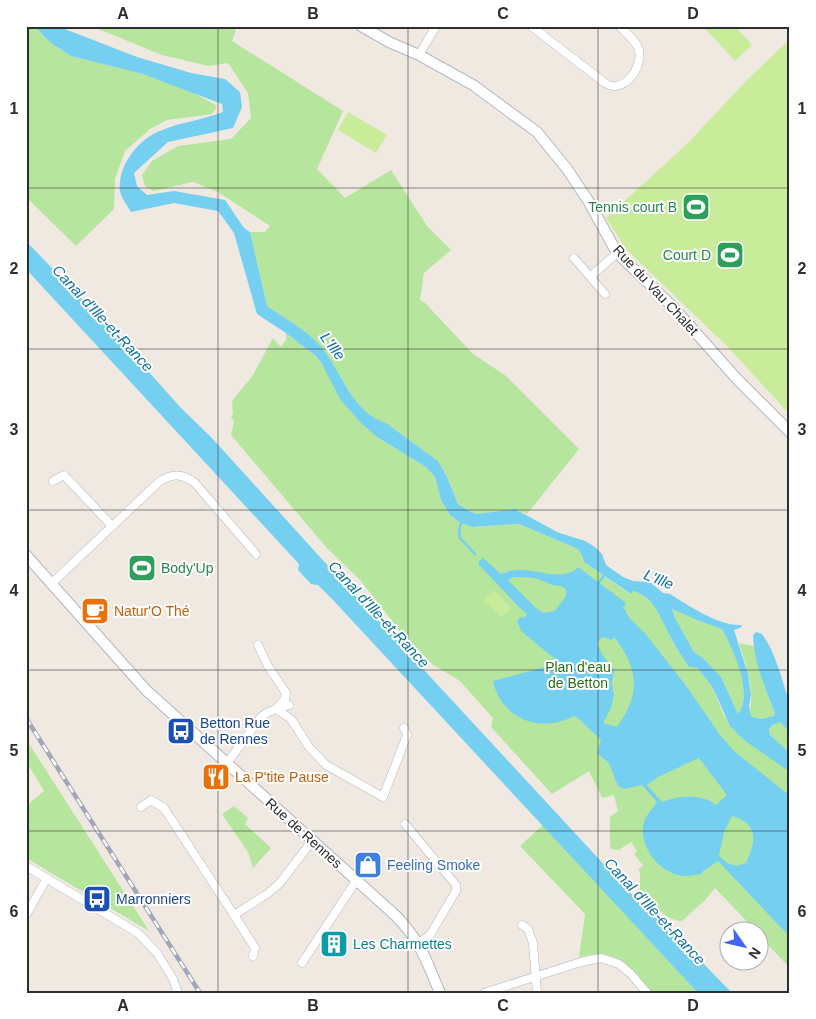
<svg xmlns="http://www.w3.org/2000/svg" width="816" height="1019" font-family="Arial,sans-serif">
<rect width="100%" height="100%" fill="#efe9e1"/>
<g fill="#b6e59e">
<path d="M 26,26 L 34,26 L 51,43 L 71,56 L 143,74 L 191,91 L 217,106 L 212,114 L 167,120 L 150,129 L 125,151 L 115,179 L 114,209 L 76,246 L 26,197 Z"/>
<path d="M 91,26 L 237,26 L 232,41 L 343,111 L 317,169 L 345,198 L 391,170 L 427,226 L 451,250 L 424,273 L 420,300 L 425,303 L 472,353 L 506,376 L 579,449 L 527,514 L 515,509 L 476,514 L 458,504 L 447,477 L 438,461 L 386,423 C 353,413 342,373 322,349 C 308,331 286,319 267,306 L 250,232 L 265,232 L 270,226 L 218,192 L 193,182 L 153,191 L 145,186 L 142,175 L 152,161 L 178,146 L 231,139 L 251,118 L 248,93 L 228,63 L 209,66 L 162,55 Z"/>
<path d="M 286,333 L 316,356 L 377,437 L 426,467 L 435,477 L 441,500 L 450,515 L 459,522 L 473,527 L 519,524 L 578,549 L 582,555 L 584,562 L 630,594 L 633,591 C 653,596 659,615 668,632 C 674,644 681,656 689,667 L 698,667 L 713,688 L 724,716 L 790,772 L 790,968 L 759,935 L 758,932 L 756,931 L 715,888 L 705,900 L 682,921 C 665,921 651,901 640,890 L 640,872 L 638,870 L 643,865 L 634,854 L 637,851 L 631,842 L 619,850 L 611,849 L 610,845 L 610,817 L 618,811 L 614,795 L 602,798 L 589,771 L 552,794 L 491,727 L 493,718 L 460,681 L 432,664 L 400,631 L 360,580 L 326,547 L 231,435 L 234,421 L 231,417 L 233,414 L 232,401 L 253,375 L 273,338 L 281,347 L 286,340 Z"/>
<path d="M 672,608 L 697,620 L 722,629 C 734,650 754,692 738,715 L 721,677 L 703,658 L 694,652 L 675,618 Z"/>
<path d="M 739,643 L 754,646 L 761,677 L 775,713 L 775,716 L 761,719 L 751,716 C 749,708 752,701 751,693 C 750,675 744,659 739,643 Z"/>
<path d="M 778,722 L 780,722 L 790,733 L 790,753 L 770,735 L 769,729 Z"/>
<path d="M 26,739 L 149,931 L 26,858 L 26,806 L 44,791 L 26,761 Z"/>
<path d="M 234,806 L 248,818 L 245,824 L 271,848 L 253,868 L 248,852 L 222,814 Z"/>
<path d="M 543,825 L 698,993 L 651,993 C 637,975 623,954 598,954 C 592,954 585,956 579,957 L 585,914 L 520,846 Z"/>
</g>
<g fill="#c9ec9a">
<path d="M 703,26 L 735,26 L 752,45 L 735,61 Z"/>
<path d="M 790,39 L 790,415 L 729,348 L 627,250 L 606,218 L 688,143 L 746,81 Z"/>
<path d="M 348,112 L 387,135 L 376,153 L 338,130 Z"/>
<path d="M 146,556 L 154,564 L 138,580 L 130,572 Z"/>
<path d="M 494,590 L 511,608 L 501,618 L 484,599 Z"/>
</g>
<g fill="#75cff0" fill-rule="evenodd">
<path d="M 34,26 L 57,26 L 137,57 L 191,73 L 225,79 L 240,92 L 242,107 L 233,128 L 168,142 L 134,173 L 137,186 L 147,195 L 174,191 L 225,200 L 244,228 L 250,232 L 267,306 C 286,319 308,331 322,348 C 342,373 353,413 386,423 L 438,461 L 447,477 L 458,504 L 468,510 L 476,514 L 515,509 L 557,532 L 585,541 L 595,547 L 602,554 L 606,565 L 623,577 L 633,581 L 650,582 L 663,593 L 670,594 C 689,606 719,626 741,625 L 742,627 L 734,630 L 748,674 L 751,695 L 749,706 L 751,716 L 761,719 L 774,716 L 775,713 C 765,688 754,663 753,635 L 756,632 L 762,634 C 776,653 782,680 789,702 C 792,710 790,724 790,733 L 780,722 L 773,725 L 769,729 L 770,735 L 790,753 L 790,772 L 744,740 L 730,726 L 713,688 L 698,668 L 689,667 C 681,656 674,644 668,632 C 659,615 653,596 633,591 L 631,594 L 584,562 L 582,555 L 578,549 L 519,524 L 472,527 L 459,522 L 450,515 L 441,500 L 435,477 L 426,467 L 377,437 L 361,423 L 340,399 L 322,364 L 316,356 L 286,333 L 257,314 L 234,233 L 218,211 L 174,203 L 131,212 C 128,206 121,198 120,191 C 117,167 138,139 160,131 C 180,122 203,120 223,112 L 222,104 L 143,74 L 71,56 L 51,43 ZM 672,609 L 697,620 L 722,629 C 733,649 754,693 738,714 L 721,677 L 703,658 L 694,652 L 675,618 Z"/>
<path d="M 26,241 L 112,331 L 181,408 L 211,437 L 349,589 L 647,911 L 657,916 L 732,993 L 698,993 L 333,600 L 318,585 L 311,584 L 298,570 L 299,564 L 26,269 Z"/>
<path d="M 483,558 L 501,574 C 506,573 511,570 516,570 C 534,568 564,583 578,567 L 626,603 L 623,608 L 626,610 L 626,613 L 631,620 L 644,632 L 687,687 L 720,735 L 734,751 L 790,796 L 790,937 L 718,861 L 703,871 L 702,874 C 697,874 691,876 686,876 C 661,876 637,846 644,822 C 646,815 653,808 657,802 L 642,785 L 625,789 L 618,786 L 609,763 L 597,753 L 601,740 L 579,719 L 574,716 C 541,734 501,719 493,681 L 560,663 L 521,631 L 517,621 L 521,617 L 524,618 L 527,614 L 519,607 L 479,565 L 479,561 ZM 514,577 C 521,577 528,577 534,578 C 544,580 552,587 561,586 L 566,589 L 566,596 L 555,611 L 544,613 L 537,609 L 508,580 ZM 602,637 L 612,640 L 614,637 C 639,669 641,694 617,727 L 603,723 L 611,708 L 614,695 L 612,683 L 614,670 L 602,654 L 597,644 ZM 699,758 L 727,795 L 716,805 C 702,793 678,796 662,802 L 647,785 L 658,777 ZM 732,816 C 759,823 756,842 746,863 L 737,866 L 727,863 L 719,856 L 724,832 Z"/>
</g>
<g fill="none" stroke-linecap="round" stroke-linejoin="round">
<g stroke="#75cff0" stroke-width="2.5">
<path d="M 462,520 L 459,531 L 460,538 L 475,554"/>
<path d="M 598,584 L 605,574"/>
</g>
<defs>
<g id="street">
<path d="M 531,26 L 605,83 C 623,95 643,68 639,50 C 636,40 626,33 619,26"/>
<path d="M 419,55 L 436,26"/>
<path d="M 574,258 L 605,294"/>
<path d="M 591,276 L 617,253"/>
<path d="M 53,481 L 64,475 L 112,526"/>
<path d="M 52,583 L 160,481 C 173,473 182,474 194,482 L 256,554"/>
<path d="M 258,645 L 268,666 L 286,693 L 285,699 L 276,709 L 291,719 L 309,747 L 326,765 L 383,797 L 407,735 L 404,728"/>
<path d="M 227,763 L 261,717 L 268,712 L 289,705"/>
<path d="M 141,807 L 151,800 L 164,808 L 234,915 L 267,894 L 279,884 L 312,841"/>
<path d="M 405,824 L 456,885 L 456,891 L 430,935 L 418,943"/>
<path d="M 26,866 L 138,933 L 157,953 L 173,979 L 178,993"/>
<path d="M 26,915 L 47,878"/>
<path d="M 234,915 L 255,948 L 253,956"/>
<path d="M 522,925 L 528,929 L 533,943 L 537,993"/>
<path d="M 302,963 L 356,881"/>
<path d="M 484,993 L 581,962 L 601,958 L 619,964 L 631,974 L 647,993"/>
</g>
<g id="secondary">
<path d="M 361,26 L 389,42 L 419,55 L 473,85 L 537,132 L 567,169 L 589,202 L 617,253 L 674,308 L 736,378 L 790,432"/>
<path d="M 26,555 L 146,690 L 396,916 C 421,942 426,960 440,993"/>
</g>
</defs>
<use href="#street" stroke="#b4b7c1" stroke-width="9"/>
<use href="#secondary" stroke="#b4b7c1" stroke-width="12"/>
<use href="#street" stroke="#fff" stroke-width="8"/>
<use href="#secondary" stroke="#fff" stroke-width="10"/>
<defs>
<path id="rail" d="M 26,718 L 200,993"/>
</defs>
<use href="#rail" stroke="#a3a6b8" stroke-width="4.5"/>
<use href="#rail" stroke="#fff" stroke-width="2.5" stroke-dasharray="8" stroke-linecap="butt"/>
</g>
<path fill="none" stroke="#2e2e2e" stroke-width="1" stroke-opacity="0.55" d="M 218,26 L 218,993M 408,26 L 408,993M 598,26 L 598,993M 26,188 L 790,188M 26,349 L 790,349M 26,510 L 790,510M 26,670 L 790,670M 26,831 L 790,831"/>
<defs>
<symbol id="stadium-square" viewBox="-11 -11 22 22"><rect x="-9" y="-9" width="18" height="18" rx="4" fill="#2e9e5b" stroke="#fff"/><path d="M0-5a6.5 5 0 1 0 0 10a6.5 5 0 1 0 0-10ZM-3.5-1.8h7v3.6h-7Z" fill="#fff"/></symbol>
<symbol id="cafe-square" viewBox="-11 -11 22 22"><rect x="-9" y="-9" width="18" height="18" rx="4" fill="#e8710a" stroke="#fff"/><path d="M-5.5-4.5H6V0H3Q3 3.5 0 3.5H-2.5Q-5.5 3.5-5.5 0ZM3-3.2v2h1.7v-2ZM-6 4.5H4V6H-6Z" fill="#fff"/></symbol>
<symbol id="bus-square" viewBox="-11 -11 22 22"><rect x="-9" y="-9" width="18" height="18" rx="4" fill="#1a4fb4" stroke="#fff"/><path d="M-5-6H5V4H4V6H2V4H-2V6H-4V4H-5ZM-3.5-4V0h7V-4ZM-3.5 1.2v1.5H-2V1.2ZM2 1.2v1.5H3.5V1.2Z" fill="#fff"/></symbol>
<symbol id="restaurant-square" viewBox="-11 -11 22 22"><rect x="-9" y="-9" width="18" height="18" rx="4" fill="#e8710a" stroke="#fff"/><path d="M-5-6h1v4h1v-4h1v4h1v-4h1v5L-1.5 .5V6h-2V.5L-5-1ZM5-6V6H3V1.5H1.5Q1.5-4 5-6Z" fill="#fff"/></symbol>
<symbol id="shop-square" viewBox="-11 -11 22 22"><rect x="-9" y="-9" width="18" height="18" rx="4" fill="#3f7fe0" stroke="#fff"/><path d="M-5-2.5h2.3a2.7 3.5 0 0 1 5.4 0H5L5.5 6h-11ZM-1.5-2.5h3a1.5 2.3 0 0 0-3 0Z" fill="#fff"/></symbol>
<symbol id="building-square" viewBox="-11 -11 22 22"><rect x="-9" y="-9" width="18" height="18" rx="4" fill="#0f9aa8" stroke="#fff"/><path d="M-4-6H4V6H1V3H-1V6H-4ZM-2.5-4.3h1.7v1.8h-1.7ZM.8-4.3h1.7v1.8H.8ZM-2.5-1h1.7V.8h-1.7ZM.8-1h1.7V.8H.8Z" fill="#fff"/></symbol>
</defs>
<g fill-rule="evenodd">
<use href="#stadium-square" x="680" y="191" width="32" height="32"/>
<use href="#stadium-square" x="714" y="239" width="32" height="32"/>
<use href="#stadium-square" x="126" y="552" width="32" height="32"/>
<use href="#cafe-square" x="79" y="595" width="32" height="32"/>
<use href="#bus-square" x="165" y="715" width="32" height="32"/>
<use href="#restaurant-square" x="200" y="761" width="32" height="32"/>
<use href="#shop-square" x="352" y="849" width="32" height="32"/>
<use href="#bus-square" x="81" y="883" width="32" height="32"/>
<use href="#building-square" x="318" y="928" width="32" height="32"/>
</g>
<g text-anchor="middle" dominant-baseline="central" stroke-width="4" stroke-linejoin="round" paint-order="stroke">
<g font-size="14" fill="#27864d" stroke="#fff" text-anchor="end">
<text x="677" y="207">Tennis court B</text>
<text x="711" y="255">Court D</text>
<text x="161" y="568" text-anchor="start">Body'Up</text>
</g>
<g font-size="14" fill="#2e2e2e" stroke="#fff">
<text transform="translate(656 290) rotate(47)">Rue du Vau Chalet</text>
<text transform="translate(304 833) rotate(42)">Rue de Rennes</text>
</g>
<g font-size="14" fill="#c56008" stroke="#fff" text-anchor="start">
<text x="114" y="611">Natur'O Thé</text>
<text x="235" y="777">La P'tite Pause</text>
</g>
<g font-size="14" fill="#2c6e1b" stroke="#fff">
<text x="578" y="667">Plan d'eau<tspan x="578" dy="16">de Betton</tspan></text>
</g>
<g font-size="14" fill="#164399" stroke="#fff" text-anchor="start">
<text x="200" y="723">Betton Rue<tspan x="200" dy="16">de Rennes</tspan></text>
<text x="116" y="899">Marronniers</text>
</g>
<g font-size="14" fill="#366cbe" stroke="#fff" text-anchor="start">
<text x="387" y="865">Feeling Smoke</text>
</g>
<g font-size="14" fill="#0d838f" stroke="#fff" text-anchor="start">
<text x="353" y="944">Les Charmettes</text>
</g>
<g font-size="15" font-style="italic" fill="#0d6fa3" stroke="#fff">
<text transform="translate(103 318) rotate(47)">Canal d'Ille-et-Rance</text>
<text transform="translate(333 346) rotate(53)">L'Ille</text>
<text transform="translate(659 579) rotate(22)">L'Ille</text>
<text transform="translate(379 614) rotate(47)">Canal d'Ille-et-Rance</text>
<text transform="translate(655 911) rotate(47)">Canal d'Ille-et-Rance</text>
</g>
</g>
<rect width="816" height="1019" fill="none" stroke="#ffffff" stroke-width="55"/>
<g transform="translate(744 946) rotate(124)"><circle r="24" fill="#ffffff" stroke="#ababab"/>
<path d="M0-4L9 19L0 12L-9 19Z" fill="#4264fb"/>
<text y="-8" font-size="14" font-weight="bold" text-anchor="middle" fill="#2e2e2e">N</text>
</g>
<rect x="28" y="28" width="760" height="964" fill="none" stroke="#2e2e2e" stroke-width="2"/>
<g font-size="16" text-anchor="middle" font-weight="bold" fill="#2e2e2e">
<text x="123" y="19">A</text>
<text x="313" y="19">B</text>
<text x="503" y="19">C</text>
<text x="693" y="19">D</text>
<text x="14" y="114">1</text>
<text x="802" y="114">1</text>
<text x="14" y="274">2</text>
<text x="802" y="274">2</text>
<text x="14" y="435">3</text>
<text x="802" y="435">3</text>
<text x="14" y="596">4</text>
<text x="802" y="596">4</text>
<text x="14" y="756">5</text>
<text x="802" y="756">5</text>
<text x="14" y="917">6</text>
<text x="802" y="917">6</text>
<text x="123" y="1011">A</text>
<text x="313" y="1011">B</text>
<text x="503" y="1011">C</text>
<text x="693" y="1011">D</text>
</g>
</svg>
